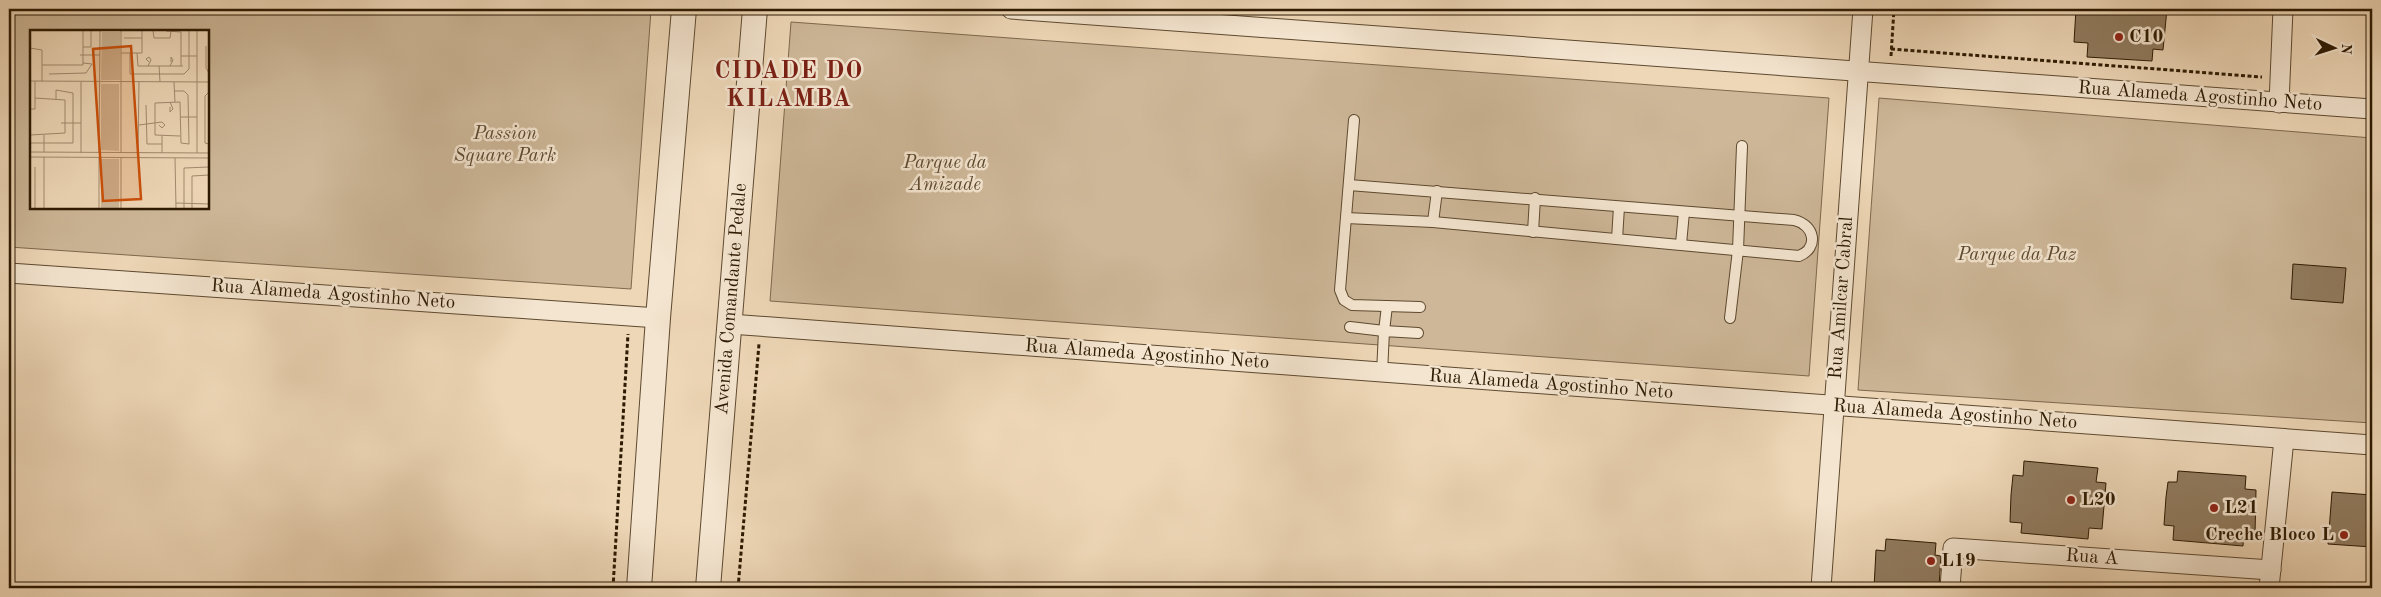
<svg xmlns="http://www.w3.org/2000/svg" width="2381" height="597" font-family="'Old Standard TT',serif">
<rect width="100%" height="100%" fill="#eed7b7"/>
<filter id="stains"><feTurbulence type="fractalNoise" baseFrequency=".004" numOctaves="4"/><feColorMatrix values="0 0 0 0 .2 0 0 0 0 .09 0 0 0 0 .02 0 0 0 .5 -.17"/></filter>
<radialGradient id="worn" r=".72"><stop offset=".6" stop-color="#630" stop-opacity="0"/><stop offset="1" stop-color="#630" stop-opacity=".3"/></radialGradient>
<g fill="#cdb798" stroke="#7d684d" fill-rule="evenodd">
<path d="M 9,9 L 651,10 L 631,289 L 9,247 ZM 31,31 L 208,31 L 208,208 L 31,208 Z"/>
<path d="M 791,22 L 1829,98 L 1809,376 L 770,301 Z"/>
<path d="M 1879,98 L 2372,138 L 2372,423 L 1858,390 Z"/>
</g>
<g fill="#917c60" stroke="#2d1a02">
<path d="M 2076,9 L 2167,9 L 2163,50 L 2153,49 L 2152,61 L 2087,57 L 2088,43 L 2074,42 Z"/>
<path d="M 2293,264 L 2346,268 L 2343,303 L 2291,299 Z"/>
<path d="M 2024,461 L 2098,468 L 2096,482 L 2106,483 L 2102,529 L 2089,528 L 2088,539 L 2021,533 L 2022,523 L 2010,522 L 2011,495 L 2013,475 L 2023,476 Z"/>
<path d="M 2178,471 L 2246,476 L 2245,489 L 2256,490 L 2255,535 L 2244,535 L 2243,546 L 2173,540 L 2174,526 L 2164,525 L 2166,497 L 2168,482 L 2177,482 Z"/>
<path d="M 2332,492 L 2372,495 L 2372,547 L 2328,544 Z"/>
<path d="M 1886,539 L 1936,543 L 1935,555 L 1941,556 L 1939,586 L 1935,586 L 1935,588 L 1874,588 L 1876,550 L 1885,551 Z"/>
</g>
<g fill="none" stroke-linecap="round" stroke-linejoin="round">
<defs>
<g id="service">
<path d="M 1354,120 L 1340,290 L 1344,300 L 1352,305 L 1420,307"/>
<path d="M 1346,218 L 1433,222 L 1799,256 C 1819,248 1815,225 1794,220 L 1349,185"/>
<path d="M 1433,222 L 1437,191"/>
<path d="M 1533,232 L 1535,198"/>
<path d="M 1617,239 L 1619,207"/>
<path d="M 1681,244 L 1684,212"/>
<path d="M 1730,318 L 1738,250 L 1742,146"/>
<path d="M 1350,327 L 1384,331 L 1387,306"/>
<path d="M 1382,373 L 1384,331 L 1418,333"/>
</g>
<g id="minor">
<path d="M 1011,9 L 2372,109"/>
<path d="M 2279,103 L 2283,9"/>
<path d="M 9,273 L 658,318"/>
<path d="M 730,324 L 2372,445"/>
<path d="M 1821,588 L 1863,9"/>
<path d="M 1950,588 L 1953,548 L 2271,570"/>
<path d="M 2269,588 L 2284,439"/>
</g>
<g id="tertiary">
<path d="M 639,588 L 658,318 L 684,9"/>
<path id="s1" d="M 708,588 L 755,9"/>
</g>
</defs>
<use href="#service" stroke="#5d492f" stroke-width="12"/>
<use href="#minor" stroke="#5d492f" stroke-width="21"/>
<use href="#tertiary" stroke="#5d492f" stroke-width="26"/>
<g stroke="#2d1a02" stroke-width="3" stroke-dasharray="4 2.5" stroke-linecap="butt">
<path d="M 1891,49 L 2262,77"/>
<path d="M 1891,56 L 1894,9"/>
<path d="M 613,588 L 628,334"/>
<path d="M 738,588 L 759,344"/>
</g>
<use href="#service" stroke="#f4e5d0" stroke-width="10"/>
<use href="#minor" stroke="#f4e5d0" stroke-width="19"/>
<use href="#tertiary" stroke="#f4e5d0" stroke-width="24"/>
</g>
<g fill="#8f2418" stroke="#f4e5d0" stroke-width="2">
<circle cx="2119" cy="37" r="5"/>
<circle cx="2071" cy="500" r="5"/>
<circle cx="2214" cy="508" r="5"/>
<circle cx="2344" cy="535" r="5"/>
<circle cx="1931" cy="561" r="5"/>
</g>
<g text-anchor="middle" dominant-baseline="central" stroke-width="5" stroke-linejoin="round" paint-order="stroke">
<g font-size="19" font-weight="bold" fill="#2d1a02" stroke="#f4e5d0" text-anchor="start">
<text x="2129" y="37">C10</text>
<text x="2081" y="500">L20</text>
<text x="2224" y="508">L21</text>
<text x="2334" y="535" text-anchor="end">Creche Bloco L</text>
<text x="1941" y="561">L19</text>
</g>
<g font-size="19" fill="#2d1a02" stroke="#f4e5d0">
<text transform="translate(2200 97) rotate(4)">Rua Alameda Agostinho Neto</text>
<text transform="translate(333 295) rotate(4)">Rua Alameda Agostinho Neto</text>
<text transform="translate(1842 298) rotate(-86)">Rua Amilcar Cabral</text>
<text stroke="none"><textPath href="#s1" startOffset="290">Avenida Comandante Pedale</textPath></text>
<text transform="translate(1147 355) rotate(4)">Rua Alameda Agostinho Neto</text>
<text transform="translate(1551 385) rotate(4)">Rua Alameda Agostinho Neto</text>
<text transform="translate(1955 415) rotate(4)">Rua Alameda Agostinho Neto</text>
<text transform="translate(2092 558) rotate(4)">Rua A</text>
</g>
<g font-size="19" font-style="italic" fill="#5d492f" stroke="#f4e5d0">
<text x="505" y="134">Passion<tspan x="505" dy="22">Square Park</tspan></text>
<text x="945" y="163">Parque da<tspan x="945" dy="22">Amizade</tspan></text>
<text x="2017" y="255">Parque da Paz</text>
</g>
<g font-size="24" font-weight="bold" letter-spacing="1" fill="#7a1f14" stroke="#f4e5d0">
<text x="789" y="72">CIDADE DO<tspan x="789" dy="28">KILAMBA</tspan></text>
</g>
</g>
<g transform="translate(30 30)">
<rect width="179" height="179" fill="#eed7b7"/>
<path d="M 72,2 L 90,2 L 90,50 L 71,50 ZM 71,54 L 89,54 L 89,121 L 71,120 ZM 71,129 L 89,129 L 89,178 L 71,178 Z" fill="#cdb798"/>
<path fill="none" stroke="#a18b6f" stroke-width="1" d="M 123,1 L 124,8 L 140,8 L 141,1M 136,1 L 151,2 L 151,36M 94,8 L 112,8M 176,16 L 176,38 L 179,43M 53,17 L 61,17 L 61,1M 0,18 L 12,20 L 12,51M 91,23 L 112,23 L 112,1M 100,23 L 100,44 L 154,44 L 159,39 L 159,1M 107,23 L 108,36 L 153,36M 50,25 L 70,25M 151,26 L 167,26M 12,35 L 53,35 L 53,1M 118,36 L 121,30 L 119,27 L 116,29 L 119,32M 129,36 L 130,52M 140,36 L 143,30 L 141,27 L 141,32M 19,44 L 56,43 L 62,34 L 53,33M 0,51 L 179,52M 144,52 L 145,72M 145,61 L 154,61 L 158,65 L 159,114 L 151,113 L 150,72 L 125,73 L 125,105 L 150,106M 179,62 L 175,66 L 175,113 L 179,114M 140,72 L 143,79 L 140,82 L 140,77M 116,75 L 117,114 L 132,114M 0,79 L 5,79 L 5,51M 151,87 L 167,87M 31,93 L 51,93M 109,95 L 132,92 L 135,95 L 132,98 L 129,95M 0,105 L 35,103 L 35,70 L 5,68M 132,106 L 132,123M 0,113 L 43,113 L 43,63 L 26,60 L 26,69M 0,122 L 179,123M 14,122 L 14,105M 51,123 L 51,52M 69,123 L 70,1M 91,123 L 91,1M 108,123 L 109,52M 167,123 L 167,1M 0,127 L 179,128M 91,128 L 91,178M 145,128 L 146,178M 5,137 L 5,178M 146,173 L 179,174M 14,178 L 14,127M 69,178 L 69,127M 154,178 L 154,138 L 179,137M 162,178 L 162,146 L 179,145"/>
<path fill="#cc500a" fill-opacity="0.15" stroke="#cc500a" stroke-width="2.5" d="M 101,16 L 111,169 L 73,171 L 63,19 Z"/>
<rect width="179" height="179" fill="none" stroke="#2d1a02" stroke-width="2.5"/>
</g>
<rect width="2381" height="597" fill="none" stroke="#eed7b7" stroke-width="30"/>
<rect x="10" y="10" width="2361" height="577" fill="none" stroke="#2d1a02" stroke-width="2.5"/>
<rect x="15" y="15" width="2351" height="567" fill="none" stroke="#2d1a02"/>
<g transform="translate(2334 48) rotate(94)" stroke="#f4e5d0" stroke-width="4" paint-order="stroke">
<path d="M0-4L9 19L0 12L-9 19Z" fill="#2d1a02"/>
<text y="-8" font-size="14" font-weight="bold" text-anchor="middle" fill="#2d1a02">N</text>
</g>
<rect width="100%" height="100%" filter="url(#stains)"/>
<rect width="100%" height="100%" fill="url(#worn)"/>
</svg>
